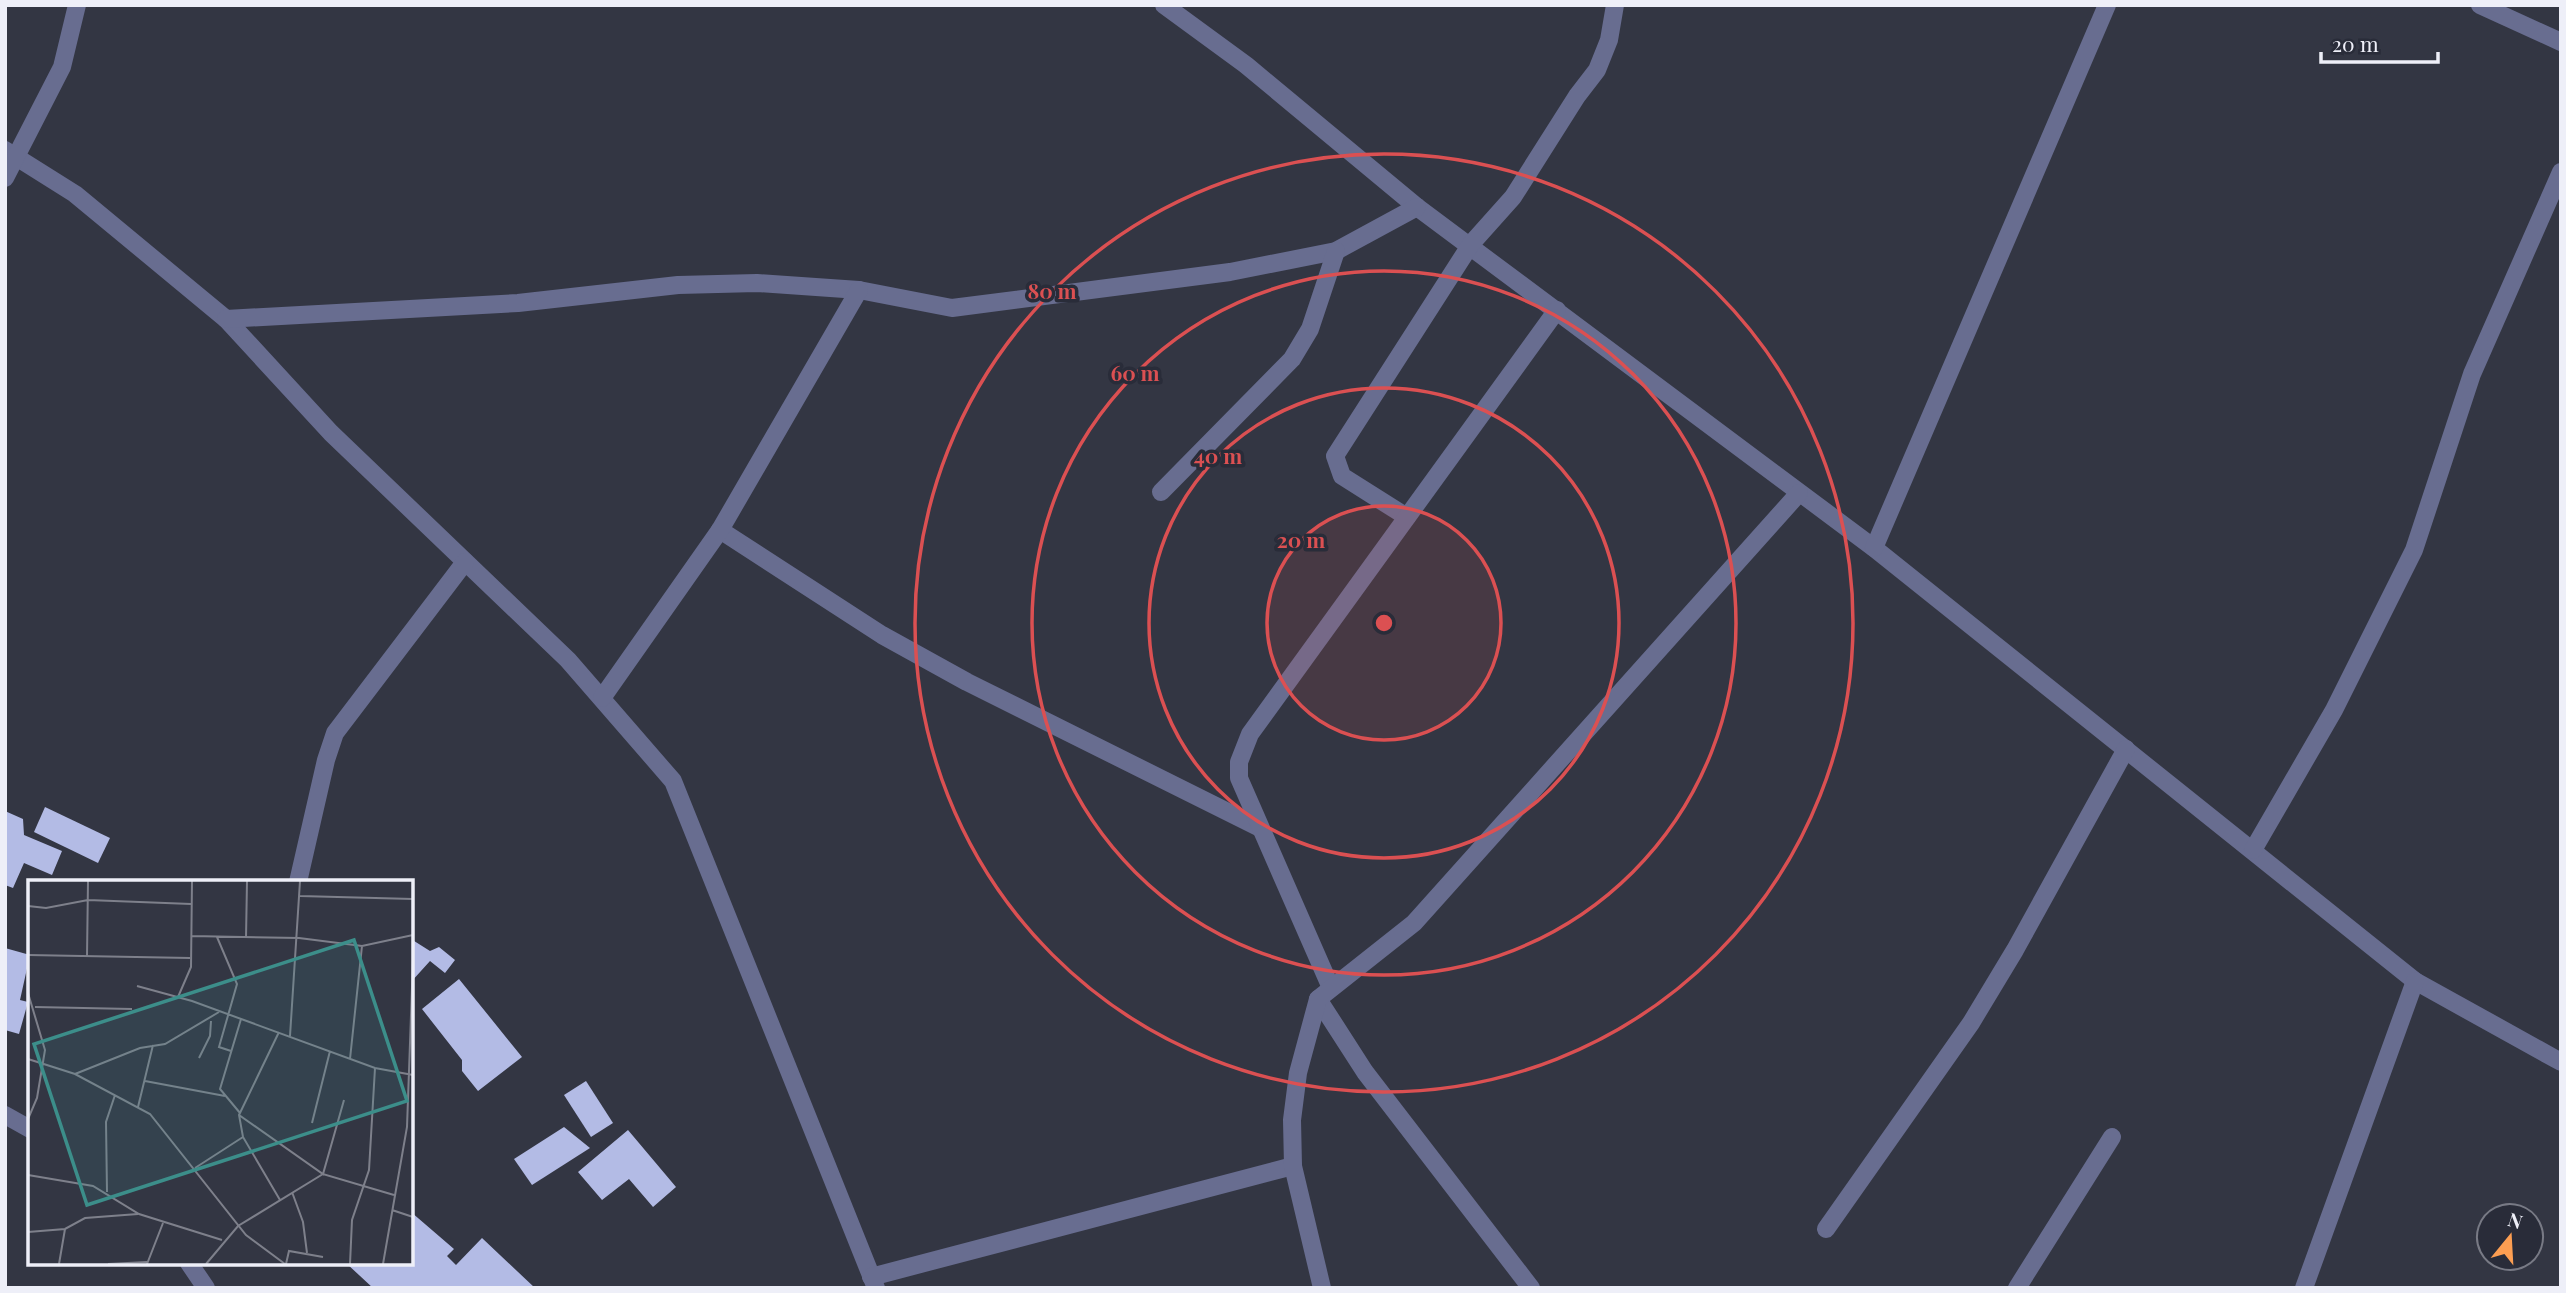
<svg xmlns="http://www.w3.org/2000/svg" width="2566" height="1293" font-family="'Playfair Display',serif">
<rect width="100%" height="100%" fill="#333643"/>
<g fill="#b3bbe5">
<path d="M 45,807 L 110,838 L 98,863 L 34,832 Z"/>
<path d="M 5,811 L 23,819 L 24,835 L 62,851 L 52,875 L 24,863 L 13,888 L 5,885 Z"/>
<path d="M 411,939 L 430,951 L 439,947 L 455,960 L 445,973 L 430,961 L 411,982 Z"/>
<path d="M 5,948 L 30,955 L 20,1000 L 28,1002 L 19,1034 L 5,1030 Z"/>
<path d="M 459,979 L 522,1057 L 478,1091 L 462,1071 L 462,1060 L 422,1009 Z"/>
<path d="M 586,1081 L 613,1123 L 591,1137 L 564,1095 Z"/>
<path d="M 564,1127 L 590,1148 L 532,1185 L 514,1159 Z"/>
<path d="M 628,1130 L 676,1187 L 653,1207 L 629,1179 L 602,1200 L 578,1172 Z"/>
<path d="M 411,1212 L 454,1249 L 447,1256 L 456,1265 L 482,1238 L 535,1288 L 373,1288 L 346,1263 L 411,1263 Z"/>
</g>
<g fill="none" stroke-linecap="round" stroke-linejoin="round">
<g stroke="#686d90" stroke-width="18">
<path d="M 1164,5 L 1246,65 L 1417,207 L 1874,548 L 2415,981 L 2561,1062"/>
<path d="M 2480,5 L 2561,42"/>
<path d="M 5,150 L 75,194 L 226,319 L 331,433 L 568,660 L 673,781 L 876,1288"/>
<path d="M 5,178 L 62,67 L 77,5"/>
<path d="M 226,319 L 518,303 L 678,285 L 757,283 L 859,290 L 952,308 L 1230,272 L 1336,251 L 1417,207"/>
<path d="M 1161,492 L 1292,359 L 1310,329 L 1336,251"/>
<path d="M 1407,517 L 1342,476 L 1335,456 L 1471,244 L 1513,197 L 1577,96 L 1597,70 L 1609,40 L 1615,5"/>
<path d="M 720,530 L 882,635 L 967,682 L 1258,827"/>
<path d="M 1874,548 L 2107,5"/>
<path d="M 602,698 L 720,530 L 859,290"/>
<path d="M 2253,850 L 2334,710 L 2414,550 L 2472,374 L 2561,172"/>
<path d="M 298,882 L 326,760 L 335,733 L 465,562"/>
<path d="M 1331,988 L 1239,778 L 1239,762 L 1250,734 L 1557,310"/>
<path d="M 1318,999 L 1365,1072 L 1531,1288"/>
<path d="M 5,1115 L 30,1129"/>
<path d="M 1826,1229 L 1971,1023 L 2015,950 L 2126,749"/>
<path d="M 189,1263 L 206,1288"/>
<path d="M 871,1277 L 1293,1166"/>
<path d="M 1322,1288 L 1293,1166 L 1292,1120 L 1298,1073 L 1318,999 L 1414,923 L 1799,493"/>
<path d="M 2017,1288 L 2112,1137"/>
<path d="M 2304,1288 L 2415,981"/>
</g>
</g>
<circle cx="1384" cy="623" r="117" fill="#db5052" fill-opacity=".12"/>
<g fill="none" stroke="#db5052" stroke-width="3.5">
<circle cx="1384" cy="623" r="117"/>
<circle cx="1384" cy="623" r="235"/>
<circle cx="1384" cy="623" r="352"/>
<circle cx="1384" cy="623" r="469"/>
</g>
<g transform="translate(28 880)">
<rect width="385" height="385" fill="#333643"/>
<path fill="none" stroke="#7e808b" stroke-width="2" d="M 272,16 L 385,19M 0,26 L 18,28 L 60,20 L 163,24M 163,56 L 271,58 L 334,66 L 385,55M 189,57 L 209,104 L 191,167 L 203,171M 218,58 L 219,1M 0,75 L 162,78M 59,76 L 60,1M 109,106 L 164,121 L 347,188 L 385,195M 0,113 L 17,170 L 9,218 L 0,239M 150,117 L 163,87 L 164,1M 7,127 L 104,129M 251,152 L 211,235 L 215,257 L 252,320M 262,156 L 272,1M 171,178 L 182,156 L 183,141M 0,179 L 47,194 L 122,234 L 218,355 L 257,384M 322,179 L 334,66M 47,194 L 112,168 L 137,164 L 191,132M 117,201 L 197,216M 110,227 L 125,165M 212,233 L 192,209 L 213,139M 211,235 L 295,294 L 316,220M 284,243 L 302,171M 167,288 L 215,257M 0,295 L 65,306 L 111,334 L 194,360M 79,312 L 78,242 L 87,215M 264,312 L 275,342 L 279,373M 364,330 L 385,337M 0,352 L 37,349 L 57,338 L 110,334M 31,384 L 37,349M 80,384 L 119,382M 119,384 L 135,343M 178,384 L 210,346 L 295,294 L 366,315M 258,384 L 261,371 L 295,377M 322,384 L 324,340 L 341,290 L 347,188M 355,384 L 379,247 L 385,79"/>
<path fill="#3c8e8a" fill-opacity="0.15" stroke="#3c8e8a" stroke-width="3.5" d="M 326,60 L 379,221 L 59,325 L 6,164 Z"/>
<rect width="385" height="385" fill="none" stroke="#eeeff8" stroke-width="3.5"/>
</g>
<circle cx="1384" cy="623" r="10" fill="#db5052" stroke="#292c39" stroke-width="3.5"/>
<g font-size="21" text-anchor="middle" font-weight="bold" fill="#db5052" stroke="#292c39" stroke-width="7" stroke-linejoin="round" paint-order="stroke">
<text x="1052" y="299">80 m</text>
<text x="1135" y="381">60 m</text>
<text x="1218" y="464">40 m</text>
<text x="1301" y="548">20 m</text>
</g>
<rect width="2566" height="1293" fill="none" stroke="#eeeff8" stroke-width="14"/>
<g transform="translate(2510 1237) rotate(18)"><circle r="33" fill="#292c39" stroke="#787a85" stroke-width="2"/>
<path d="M0-5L12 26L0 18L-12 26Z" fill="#fc9e52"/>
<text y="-10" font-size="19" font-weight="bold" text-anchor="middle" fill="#eeeff8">N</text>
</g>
<path d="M2321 52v10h117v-10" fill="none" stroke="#eeeff8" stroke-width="3.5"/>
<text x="2332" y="52" font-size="21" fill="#eeeff8" stroke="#292c39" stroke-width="5" paint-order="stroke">20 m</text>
</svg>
